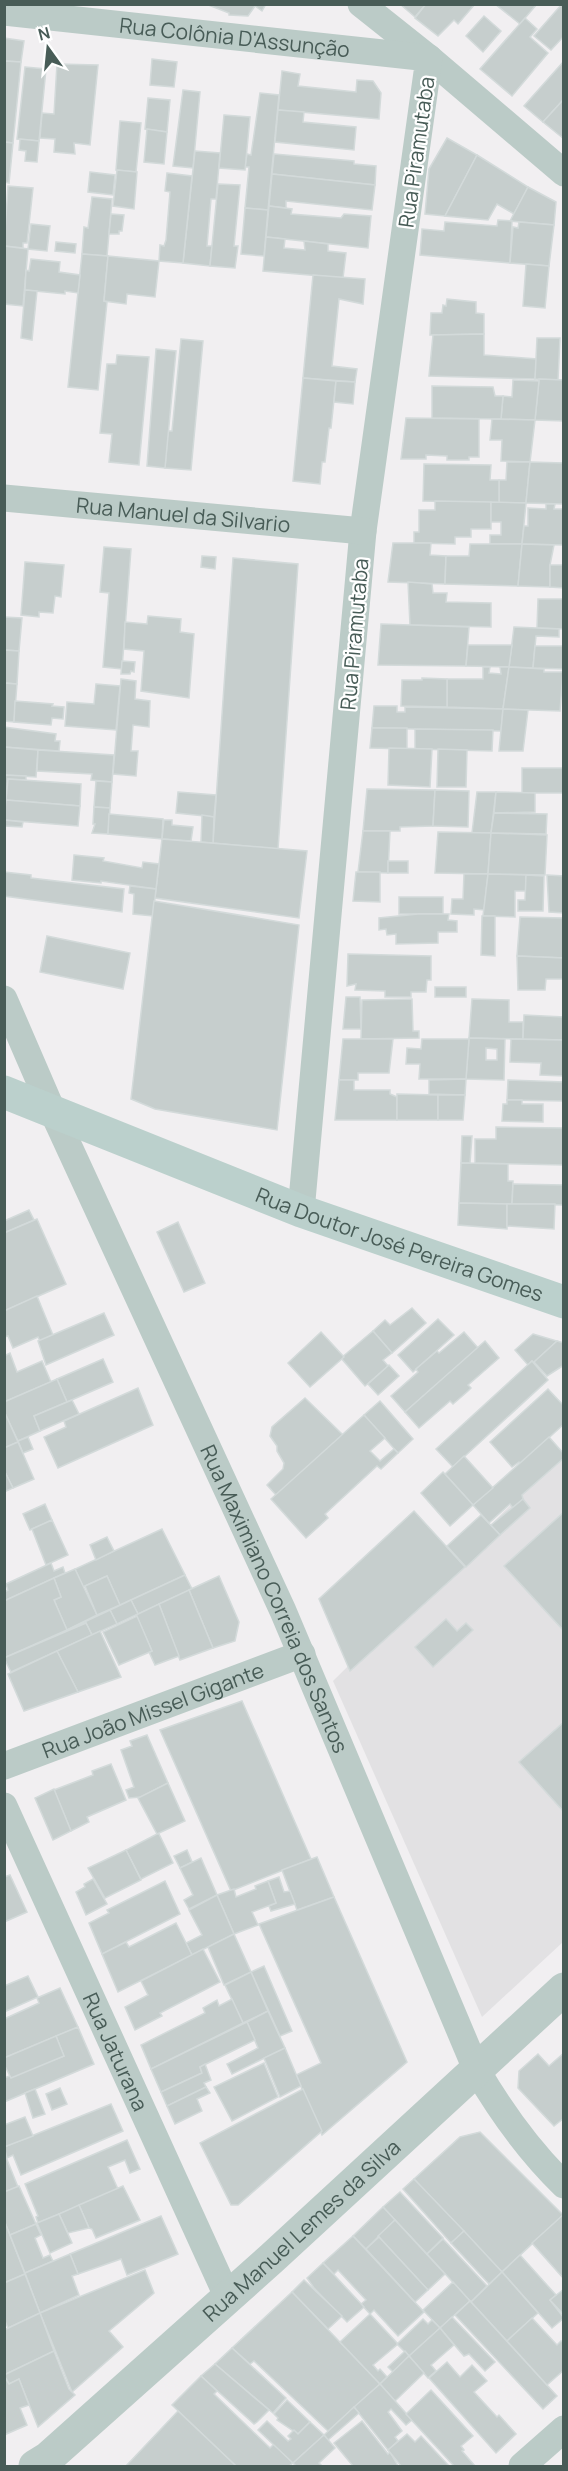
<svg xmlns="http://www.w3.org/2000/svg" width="568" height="2471" font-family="Manrope,sans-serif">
<rect width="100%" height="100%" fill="#f1eff1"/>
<path fill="#e2e1e3" d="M 563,1453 L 563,1942 L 482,2017 L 333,1681 Z"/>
<g fill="#c6cecd" stroke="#d3dada" stroke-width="1.5" fill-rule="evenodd">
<path d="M 206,4 L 266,4 L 262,11 L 255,6 L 248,16 L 229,15 L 229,13 Z"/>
<path d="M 400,4 L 426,4 L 415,17 Z"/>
<path d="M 426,4 L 475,4 L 458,24 L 454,20 L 438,36 L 415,18 Z"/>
<path d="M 495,4 L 537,4 L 520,24 Z"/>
<path d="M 562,4 L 564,4 L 564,36 L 551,50 L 534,36 Z"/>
<path d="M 484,16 L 501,31 L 483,52 L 466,36 Z"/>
<path d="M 525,18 L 537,29 L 530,37 L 548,53 L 512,96 L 480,69 Z"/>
<path d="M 4,38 L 24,41 L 21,62 L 4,61 Z"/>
<path d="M 152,59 L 177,62 L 174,87 L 150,85 Z"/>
<path d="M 4,61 L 21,62 L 13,143 L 4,142 Z"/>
<path d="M 564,61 L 564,99 L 543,122 L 524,106 Z"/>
<path d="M 57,64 L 98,65 L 90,145 L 74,143 L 75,154 L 54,152 L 55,139 L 40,138 L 42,113 L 54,114 Z"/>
<path d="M 25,67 L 46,69 L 39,141 L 17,139 Z"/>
<path d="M 282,71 L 300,74 L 298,86 L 356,92 L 357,80 L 373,81 L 381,93 L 379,119 L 278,110 Z"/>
<path d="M 183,90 L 200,92 L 193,168 L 173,166 Z"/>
<path d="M 260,93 L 279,95 L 268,210 L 245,208 L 249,167 L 245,167 L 247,154 L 251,155 Z"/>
<path d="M 148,98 L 170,100 L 167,132 L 145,129 Z"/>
<path d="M 564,99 L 564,139 L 543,122 Z"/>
<path d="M 278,110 L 304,112 L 303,122 L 356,127 L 354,150 L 275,142 Z"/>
<path d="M 224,115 L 250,117 L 245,170 L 219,168 Z"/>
<path d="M 120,121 L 141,123 L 136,172 L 116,170 Z"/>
<path d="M 147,129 L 167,132 L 164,164 L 144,162 Z"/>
<path d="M 447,138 L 477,155 L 445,216 L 425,214 L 429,169 Z"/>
<path d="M 20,139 L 39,141 L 37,162 L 25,161 L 26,151 L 19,150 Z"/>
<path d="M 4,142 L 13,143 L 9,183 L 4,182 Z"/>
<path d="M 195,151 L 220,153 L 216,199 L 211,199 L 207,246 L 212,246 L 210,266 L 183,263 Z"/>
<path d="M 274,154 L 354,161 L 354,164 L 376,166 L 375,185 L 272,174 Z"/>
<path d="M 477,155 L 528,187 L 514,214 L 497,204 L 488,220 L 445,216 Z"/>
<path d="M 117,170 L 137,172 L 134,209 L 113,206 Z"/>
<path d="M 90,172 L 115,175 L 113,195 L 88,192 Z"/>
<path d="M 167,173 L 192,176 L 183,263 L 159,261 L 160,245 L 164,246 L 166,240 L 170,192 L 165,191 Z"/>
<path d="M 272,174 L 375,185 L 372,210 L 286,201 L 286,208 L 269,206 Z"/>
<path d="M 218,184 L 240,185 L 234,246 L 238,246 L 235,268 L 210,266 Z"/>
<path d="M 8,186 L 33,188 L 27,243 L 23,243 L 23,248 L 4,246 Z"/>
<path d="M 528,187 L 556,202 L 554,225 L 510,221 Z"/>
<path d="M 92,197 L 112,199 L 107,256 L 82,254 L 84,227 L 88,228 Z"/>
<path d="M 269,206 L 292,209 L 291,214 L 341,218 L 344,214 L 371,216 L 368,248 L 266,237 Z"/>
<path d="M 245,208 L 268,210 L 264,256 L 241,254 Z"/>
<path d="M 111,214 L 124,215 L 122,231 L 119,231 L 119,234 L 109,234 Z"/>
<path d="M 498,220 L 512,221 L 510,263 L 420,255 L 422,229 L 444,231 L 445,222 L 497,226 Z"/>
<path d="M 519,222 L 554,225 L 549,266 L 510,263 L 513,227 L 518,228 Z"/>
<path d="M 31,224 L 50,226 L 47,251 L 28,249 Z"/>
<path d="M 266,237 L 285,239 L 284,248 L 305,250 L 304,241 L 328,244 L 328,251 L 346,253 L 343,278 L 263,271 Z"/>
<path d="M 56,242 L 76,244 L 75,253 L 55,251 Z"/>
<path d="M 4,246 L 28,249 L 23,306 L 4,304 Z"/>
<path d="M 82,254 L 108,256 L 104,301 L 107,302 L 98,390 L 68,387 Z"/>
<path d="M 108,256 L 159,261 L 155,297 L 127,294 L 126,304 L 104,301 Z"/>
<path d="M 31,259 L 60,262 L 59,272 L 80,275 L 78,293 L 65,291 L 65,294 L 25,290 L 26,270 L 29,271 Z"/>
<path d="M 526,264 L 549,266 L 545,308 L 523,306 Z"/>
<path d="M 313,275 L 365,279 L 363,304 L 339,299 L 332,366 L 357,369 L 355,382 L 303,378 Z"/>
<path d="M 25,290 L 37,291 L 32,340 L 21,338 Z"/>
<path d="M 447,299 L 476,302 L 476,313 L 484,314 L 484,334 L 430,335 L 431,313 L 442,313 L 443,305 L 446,306 Z"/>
<path d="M 484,334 L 484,355 L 537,359 L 535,379 L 429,376 L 433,335 Z"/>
<path d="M 537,338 L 560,338 L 558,380 L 535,379 Z"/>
<path d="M 181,339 L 203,341 L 191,470 L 165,468 L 168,431 L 172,431 Z"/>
<path d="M 156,349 L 176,351 L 165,468 L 147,466 Z"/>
<path d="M 117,355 L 149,357 L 139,465 L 109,462 L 112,434 L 100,433 L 107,364 L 116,364 Z"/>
<path d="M 303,378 L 336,381 L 331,428 L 329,428 L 325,462 L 322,462 L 320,484 L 293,481 Z"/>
<path d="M 539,379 L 564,380 L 564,421 L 535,420 Z"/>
<path d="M 513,380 L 539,381 L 535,420 L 501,419 L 503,396 L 512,397 Z"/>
<path d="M 336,381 L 355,382 L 353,404 L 334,402 Z"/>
<path d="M 432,386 L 493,387 L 495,396 L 503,396 L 501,419 L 432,418 Z"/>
<path d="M 406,418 L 479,419 L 479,457 L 469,457 L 469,460 L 447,460 L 447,456 L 426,455 L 426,459 L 401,459 Z"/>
<path d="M 492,419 L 535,420 L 530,462 L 501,461 L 502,440 L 490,440 Z"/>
<path d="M 507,462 L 530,462 L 526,503 L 499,503 L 499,480 L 506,480 Z"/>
<path d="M 530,462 L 564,463 L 564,504 L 526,503 Z"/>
<path d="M 424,464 L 491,465 L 490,480 L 499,480 L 499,503 L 423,501 Z"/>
<path d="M 435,501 L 491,502 L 491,529 L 471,529 L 471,537 L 455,537 L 455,544 L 414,543 L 414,532 L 419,532 L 419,510 L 435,510 Z"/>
<path d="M 491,502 L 526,503 L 522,544 L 490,544 L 490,535 L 501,535 L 501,522 L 491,522 Z"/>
<path d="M 546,504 L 555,504 L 554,509 L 564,509 L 564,545 L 522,544 L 524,526 L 528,526 L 528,508 L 546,509 Z"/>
<path d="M 393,543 L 431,543 L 430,555 L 446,556 L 445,584 L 388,582 Z"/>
<path d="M 470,544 L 522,544 L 518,586 L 445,584 L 446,556 L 469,556 Z"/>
<path d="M 522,544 L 554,545 L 550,565 L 550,587 L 518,586 Z"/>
<path d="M 563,545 L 564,588 L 550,587 L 550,565 L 563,565 Z"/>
<path d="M 104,547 L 131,549 L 122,669 L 103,667 L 109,593 L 100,592 Z"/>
<path d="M 202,556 L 216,557 L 215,569 L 201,567 Z"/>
<path d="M 233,558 L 298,564 L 278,849 L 213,843 Z"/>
<path d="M 25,562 L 64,565 L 61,597 L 55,596 L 53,613 L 39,612 L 39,617 L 21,615 Z"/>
<path d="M 408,582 L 432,584 L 433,593 L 447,593 L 446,602 L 491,603 L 491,627 L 410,625 Z"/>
<path d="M 538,599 L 564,599 L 564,629 L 537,628 Z"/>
<path d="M 148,616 L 181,619 L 180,632 L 194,634 L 189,698 L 141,691 L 144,651 L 124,649 L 125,622 L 147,624 Z"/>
<path d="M 4,617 L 22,618 L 19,651 L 4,650 Z"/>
<path d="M 381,624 L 469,627 L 466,666 L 378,665 Z"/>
<path d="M 514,627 L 559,629 L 559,637 L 536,636 L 533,668 L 509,667 Z"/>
<path d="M 468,645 L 512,645 L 509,667 L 466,666 Z"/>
<path d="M 535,646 L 564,646 L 564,669 L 533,668 Z"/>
<path d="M 4,650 L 19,651 L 17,684 L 4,683 Z"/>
<path d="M 122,661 L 135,662 L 134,672 L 131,671 L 130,674 L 121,674 Z"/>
<path d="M 483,667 L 490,667 L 489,673 L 501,674 L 500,667 L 509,667 L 503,709 L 447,707 L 447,679 L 483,679 Z"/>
<path d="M 509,667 L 544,669 L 544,672 L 563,672 L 560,711 L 503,709 Z"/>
<path d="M 422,678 L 447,679 L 447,707 L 401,706 L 402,680 L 422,680 Z"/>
<path d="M 121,679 L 136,681 L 135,699 L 150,701 L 149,727 L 133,725 L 131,751 L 138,751 L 136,776 L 113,774 Z"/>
<path d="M 4,683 L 17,684 L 14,722 L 4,721 Z"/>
<path d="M 96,684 L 120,686 L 116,730 L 65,726 L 67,702 L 94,704 Z"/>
<path d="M 15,701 L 53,704 L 52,706 L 64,707 L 63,719 L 52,718 L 51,725 L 14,722 Z"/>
<path d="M 374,706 L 397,706 L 397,712 L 405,712 L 405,707 L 503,709 L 501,731 L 372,728 Z"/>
<path d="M 503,709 L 528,710 L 523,751 L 499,751 Z"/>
<path d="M 4,727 L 56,734 L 55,741 L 60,741 L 59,751 L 4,747 Z"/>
<path d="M 372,728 L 407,728 L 407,749 L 370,748 Z"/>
<path d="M 415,729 L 493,730 L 492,751 L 415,749 Z"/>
<path d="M 4,747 L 38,750 L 36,777 L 4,775 Z"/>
<path d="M 389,748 L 432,749 L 430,787 L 388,785 Z"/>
<path d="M 438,749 L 467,750 L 466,787 L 437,787 Z"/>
<path d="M 38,750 L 114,755 L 112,782 L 91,780 L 92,774 L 37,771 Z"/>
<rect x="522" y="768" width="42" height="25"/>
<path d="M 4,775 L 26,776 L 26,780 L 8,779 L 6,800 L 4,800 Z"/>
<path d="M 8,779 L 81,784 L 80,806 L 6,800 Z"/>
<path d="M 96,781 L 112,782 L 110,808 L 94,807 Z"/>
<path d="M 367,789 L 435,790 L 433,826 L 400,827 L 400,831 L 363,831 Z"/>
<path d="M 435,790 L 469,791 L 468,827 L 433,826 Z"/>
<path d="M 178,792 L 216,795 L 214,817 L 176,813 Z"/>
<path d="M 477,792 L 496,792 L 491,833 L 472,833 Z"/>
<path d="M 496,792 L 535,793 L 535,812 L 494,813 Z"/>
<path d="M 6,800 L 80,806 L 78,826 L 4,820 Z"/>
<path d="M 94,807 L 110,808 L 108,834 L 92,833 L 95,824 L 93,824 Z"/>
<path d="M 494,813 L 547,814 L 546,834 L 491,833 Z"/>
<path d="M 109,814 L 163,819 L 162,839 L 108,834 Z"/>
<path d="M 202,815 L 214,817 L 213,843 L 201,842 Z"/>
<path d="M 4,820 L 23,822 L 22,827 L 4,826 Z"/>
<path d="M 164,820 L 172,820 L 172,825 L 193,827 L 191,841 L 162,839 Z"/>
<path d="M 363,831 L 390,831 L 388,873 L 358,872 Z"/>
<path d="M 438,832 L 491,833 L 488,874 L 435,873 Z"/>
<path d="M 491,833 L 547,835 L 545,875 L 488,874 Z"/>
<path d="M 162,839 L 307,851 L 299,918 L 155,898 Z"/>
<path d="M 74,855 L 104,858 L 103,861 L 142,868 L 143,862 L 159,864 L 156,889 L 101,881 L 101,883 L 72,880 Z"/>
<rect x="388" y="861" width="20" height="12"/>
<path d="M 4,872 L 31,875 L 31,878 L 124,889 L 122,912 L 4,896 Z"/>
<path d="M 356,872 L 380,872 L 380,902 L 353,901 Z"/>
<path d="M 464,874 L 488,874 L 484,910 L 474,909 L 474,915 L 451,914 L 452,899 L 463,899 Z"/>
<path d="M 488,874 L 526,875 L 526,891 L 515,891 L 515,917 L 483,916 Z"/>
<path d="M 526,875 L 544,876 L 543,911 L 518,911 L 518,900 L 525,900 Z"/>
<path d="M 547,875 L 564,876 L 564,913 L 549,912 Z"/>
<path d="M 130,886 L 156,889 L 153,916 L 133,914 L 134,894 L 129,893 Z"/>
<rect x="399" y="897" width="44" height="17"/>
<path d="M 154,901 L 299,925 L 277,1130 L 155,1109 L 131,1099 Z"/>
<path d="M 418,914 L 449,914 L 448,920 L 457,921 L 457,932 L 438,932 L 438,943 L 396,944 L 396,934 L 387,935 L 386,929 L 379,930 L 379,918 Z"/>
<path d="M 482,916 L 495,916 L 495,956 L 481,955 Z"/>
<path d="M 520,917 L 564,918 L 564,958 L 517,956 Z"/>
<path d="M 47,936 L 130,953 L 123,989 L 40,972 Z"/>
<path d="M 348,954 L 431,956 L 431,980 L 427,980 L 426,992 L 411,992 L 411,997 L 385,997 L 385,991 L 355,990 L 356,984 L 347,986 Z"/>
<path d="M 517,956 L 564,958 L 564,979 L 546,979 L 545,990 L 518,990 Z"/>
<rect x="435" y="987" width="31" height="10"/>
<path d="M 346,997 L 360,997 L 361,1029 L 343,1029 Z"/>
<path d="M 412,999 L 413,1031 L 419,1031 L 419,1038 L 361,1039 L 362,1000 Z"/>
<path d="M 472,999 L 509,1000 L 509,1022 L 523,1022 L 523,1039 L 469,1038 Z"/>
<path d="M 524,1015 L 564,1017 L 564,1040 L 523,1039 Z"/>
<path d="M 469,1038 L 505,1039 L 504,1080 L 466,1079 ZM 486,1048 L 497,1049 L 497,1060 L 486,1060 Z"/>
<path d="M 343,1039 L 393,1039 L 389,1073 L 358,1073 L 358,1080 L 339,1080 Z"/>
<path d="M 422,1039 L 469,1039 L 466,1079 L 419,1079 L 420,1064 L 406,1064 L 407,1048 L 421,1049 Z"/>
<path d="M 511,1039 L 564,1040 L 564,1076 L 540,1075 L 541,1063 L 510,1062 Z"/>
<path d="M 466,1079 L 465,1095 L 429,1094 L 429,1080 Z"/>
<path d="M 339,1080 L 354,1080 L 354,1090 L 390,1090 L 390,1094 L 397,1097 L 397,1120 L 335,1120 Z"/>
<path d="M 508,1080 L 564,1082 L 564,1101 L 507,1100 Z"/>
<path d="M 397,1094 L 438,1095 L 438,1120 L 397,1120 Z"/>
<path d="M 438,1095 L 465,1095 L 463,1120 L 438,1120 Z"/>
<path d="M 507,1100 L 522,1100 L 522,1104 L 543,1104 L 543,1122 L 502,1121 L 503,1104 L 507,1104 Z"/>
<path d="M 496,1127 L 564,1128 L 564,1165 L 475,1163 L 475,1139 L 496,1139 Z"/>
<path d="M 462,1136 L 472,1136 L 470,1163 L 461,1163 Z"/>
<path d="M 461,1163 L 508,1164 L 508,1181 L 513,1181 L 512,1204 L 459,1203 Z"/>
<path d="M 513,1184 L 564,1185 L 564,1205 L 512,1204 Z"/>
<path d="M 459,1203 L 507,1204 L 507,1229 L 458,1225 Z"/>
<path d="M 507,1204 L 555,1204 L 554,1229 L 507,1226 Z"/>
<path d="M 29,1210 L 34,1220 L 4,1233 L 4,1221 Z"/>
<path d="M 37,1219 L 66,1284 L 4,1311 L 4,1233 Z"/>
<path d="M 178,1222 L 205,1283 L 184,1292 L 157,1232 Z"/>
<path d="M 37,1296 L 53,1335 L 40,1341 L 38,1337 L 13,1348 L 8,1336 L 4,1337 L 4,1311 Z"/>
<path d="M 412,1308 L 426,1323 L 392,1353 L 373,1331 L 385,1320 L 390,1325 Z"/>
<path d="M 104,1313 L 114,1335 L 46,1365 L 38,1341 Z"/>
<path d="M 438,1319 L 454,1335 L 413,1372 L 398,1355 Z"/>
<path d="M 373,1331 L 392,1353 L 383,1360 L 388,1366 L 365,1386 L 341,1358 Z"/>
<path d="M 321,1332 L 344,1357 L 310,1387 L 288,1363 Z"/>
<path d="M 464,1332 L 478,1348 L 405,1412 L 391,1396 L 418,1372 L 416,1369 L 437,1351 L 439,1353 Z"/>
<path d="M 533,1334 L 557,1341 L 533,1363 L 532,1361 L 528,1365 L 515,1350 Z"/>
<path d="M 485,1341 L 499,1358 L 468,1385 L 471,1388 L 468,1391 L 453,1404 L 450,1401 L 419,1428 L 405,1412 Z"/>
<path d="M 557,1341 L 564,1343 L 564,1365 L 547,1376 L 534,1362 Z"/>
<path d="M 10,1353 L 17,1372 L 42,1361 L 51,1382 L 4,1402 L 4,1356 Z"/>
<path d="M 103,1359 L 113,1382 L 67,1402 L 57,1379 Z"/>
<path d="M 532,1361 L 548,1380 L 453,1467 L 436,1449 Z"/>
<path d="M 389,1365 L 399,1376 L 378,1395 L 368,1384 Z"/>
<path d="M 57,1379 L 67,1402 L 34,1416 L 40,1431 L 18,1441 L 4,1411 L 4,1402 Z"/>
<path d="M 138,1388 L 153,1425 L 58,1468 L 44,1437 L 66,1427 L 64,1421 Z"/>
<path d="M 548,1389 L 564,1406 L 564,1424 L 520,1464 L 519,1462 L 512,1467 L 490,1442 Z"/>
<path d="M 305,1398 L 343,1435 L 276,1495 L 267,1485 L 283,1469 L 284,1463 L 277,1451 L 277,1446 L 270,1436 L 272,1427 Z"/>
<path d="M 72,1400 L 79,1414 L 40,1431 L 34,1416 Z"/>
<path d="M 380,1401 L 413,1439 L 398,1453 L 364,1415 Z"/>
<path d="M 4,1411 L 18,1442 L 4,1448 Z"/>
<path d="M 364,1415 L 385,1438 L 370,1451 L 380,1461 L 394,1449 L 398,1453 L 381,1469 L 377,1466 L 325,1514 L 328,1518 L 306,1538 L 271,1499 Z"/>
<path d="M 28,1437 L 33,1449 L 23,1453 L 18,1441 Z"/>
<path d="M 549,1437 L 564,1454 L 564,1458 L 522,1495 L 523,1499 L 513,1508 L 510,1504 L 489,1523 L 473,1505 Z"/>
<path d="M 18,1442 L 34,1479 L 13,1488 L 4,1470 L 4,1448 Z"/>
<path d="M 464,1456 L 493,1488 L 473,1505 L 445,1474 Z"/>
<path d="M 4,1470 L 13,1488 L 4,1492 Z"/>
<path d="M 443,1472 L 473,1505 L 450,1526 L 421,1493 Z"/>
<path d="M 523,1499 L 530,1508 L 500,1535 L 491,1525 Z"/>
<path d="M 45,1504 L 52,1520 L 30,1530 L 23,1514 Z"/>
<path d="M 414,1511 L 465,1567 L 350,1671 L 319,1599 Z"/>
<path d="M 564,1512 L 564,1631 L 504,1566 Z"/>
<path d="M 481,1515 L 500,1535 L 466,1567 L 447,1546 Z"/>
<path d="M 52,1520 L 68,1555 L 46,1565 L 32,1529 Z"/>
<path d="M 162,1529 L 185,1575 L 120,1605 L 107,1576 L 83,1587 L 75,1569 Z"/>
<path d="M 107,1537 L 114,1551 L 96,1560 L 90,1545 Z"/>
<path d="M 51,1563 L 54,1571 L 63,1567 L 65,1573 L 4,1601 L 4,1592 L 8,1590 L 6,1584 Z"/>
<path d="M 75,1569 L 97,1615 L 67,1630 L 54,1600 L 61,1597 L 54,1578 Z"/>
<path d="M 185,1575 L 192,1589 L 138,1614 L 131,1600 Z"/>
<path d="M 107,1576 L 120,1605 L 97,1615 L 85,1586 Z"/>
<path d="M 219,1576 L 239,1622 L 235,1641 L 213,1648 L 189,1590 Z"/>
<path d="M 54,1578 L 61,1597 L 54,1600 L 67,1630 L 4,1658 L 4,1601 Z"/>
<path d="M 189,1590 L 213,1648 L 180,1660 L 159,1604 Z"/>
<path d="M 131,1600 L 138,1614 L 117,1624 L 110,1610 Z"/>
<path d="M 159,1604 L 179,1656 L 155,1665 L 149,1652 L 152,1651 L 136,1615 Z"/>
<path d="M 110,1610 L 117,1624 L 92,1635 L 86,1623 L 68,1631 L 67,1630 Z"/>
<path d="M 137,1616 L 152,1651 L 119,1665 L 103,1632 Z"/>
<path d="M 446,1619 L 457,1631 L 466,1623 L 473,1630 L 433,1667 L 415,1647 Z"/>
<path d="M 86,1623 L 92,1635 L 11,1672 L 4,1658 Z"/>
<path d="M 100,1631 L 121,1677 L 78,1692 L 57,1651 Z"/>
<path d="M 57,1651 L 78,1692 L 24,1711 L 8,1674 Z"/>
<path d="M 242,1701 L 311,1859 L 231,1891 L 160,1730 Z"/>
<path d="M 564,1722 L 564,1812 L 519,1762 Z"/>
<path d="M 147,1735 L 168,1783 L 141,1797 L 129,1798 L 126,1790 L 134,1787 L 121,1750 L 132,1746 L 130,1741 Z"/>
<path d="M 111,1764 L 126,1800 L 87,1817 L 89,1822 L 71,1831 L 54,1790 L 93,1775 L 92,1771 Z"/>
<path d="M 168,1783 L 185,1821 L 157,1834 L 138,1798 Z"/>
<path d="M 54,1789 L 71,1831 L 53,1840 L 35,1798 Z"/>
<path d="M 157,1834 L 159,1834 L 173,1863 L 141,1879 L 126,1850 Z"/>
<path d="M 126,1850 L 141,1880 L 105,1898 L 88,1868 Z"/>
<path d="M 187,1850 L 192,1862 L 180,1868 L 174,1856 Z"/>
<path d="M 317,1857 L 334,1897 L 297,1910 L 282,1870 Z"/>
<path d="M 201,1858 L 217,1895 L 189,1909 L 184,1900 L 193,1895 L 180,1868 Z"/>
<path d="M 10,1875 L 27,1912 L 4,1922 L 4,1877 Z"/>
<path d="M 279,1877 L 284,1892 L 290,1891 L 295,1904 L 271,1911 L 269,1906 L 276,1903 L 268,1881 Z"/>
<path d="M 93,1879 L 107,1904 L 86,1915 L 76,1892 L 85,1887 L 84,1884 Z"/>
<path d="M 165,1881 L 180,1914 L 102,1954 L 89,1923 L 109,1913 L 107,1910 Z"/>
<path d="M 268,1881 L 276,1903 L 252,1912 L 258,1925 L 234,1934 L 217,1895 L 234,1889 L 236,1897 L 256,1889 L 255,1886 Z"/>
<path d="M 217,1895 L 234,1934 L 192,1955 L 186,1943 L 202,1935 L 189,1910 Z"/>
<path d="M 334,1897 L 407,2062 L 322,2135 L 296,2075 L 321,2063 L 259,1924 Z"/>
<path d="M 176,1923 L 192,1955 L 118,1992 L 102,1954 L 126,1942 L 129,1947 Z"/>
<path d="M 234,1934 L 251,1972 L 224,1985 L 208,1947 Z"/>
<path d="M 203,1949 L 220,1982 L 160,2013 L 162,2016 L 135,2030 L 125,2007 L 148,1995 L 141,1981 Z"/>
<path d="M 264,1966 L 292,2031 L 280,2036 L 251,1972 Z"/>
<path d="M 251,1972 L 268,2011 L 243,2023 L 225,1985 Z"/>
<path d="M 28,1976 L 38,1997 L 4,2012 L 4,1986 Z"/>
<path d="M 60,1988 L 78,2027 L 4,2058 L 4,2019 L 39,2003 L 37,1998 Z"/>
<path d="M 232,1999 L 243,2023 L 151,2069 L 141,2045 L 205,2013 L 203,2008 L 217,2000 L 219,2006 Z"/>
<path d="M 268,2011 L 285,2048 L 232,2074 L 227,2064 L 258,2048 L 247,2022 Z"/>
<path d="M 247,2022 L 255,2040 L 200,2067 L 202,2073 L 161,2092 L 151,2069 Z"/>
<path d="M 78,2027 L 94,2064 L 4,2102 L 4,2078 L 64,2056 L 56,2036 Z"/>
<path d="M 56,2036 L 64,2056 L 11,2078 L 4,2064 L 4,2058 Z"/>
<path d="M 285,2048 L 301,2086 L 280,2097 L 264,2058 Z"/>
<path d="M 564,2053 L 564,2118 L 554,2126 L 518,2088 L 519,2071 L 538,2054 L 549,2066 Z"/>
<path d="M 264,2063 L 278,2097 L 232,2121 L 214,2087 Z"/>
<path d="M 205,2064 L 211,2080 L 204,2083 L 206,2087 L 167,2106 L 161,2092 L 202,2073 L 200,2067 Z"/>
<path d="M 206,2087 L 210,2093 L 197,2099 L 202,2111 L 175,2124 L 167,2106 Z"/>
<path d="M 60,2088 L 67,2104 L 52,2110 L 46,2094 Z"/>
<path d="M 35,2089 L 45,2114 L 33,2118 L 25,2093 Z"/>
<path d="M 303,2089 L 322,2131 L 238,2205 L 231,2205 L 200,2143 Z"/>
<path d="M 111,2104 L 123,2131 L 21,2175 L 13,2155 L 7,2158 L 4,2147 Z"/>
<path d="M 25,2117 L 33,2136 L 4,2147 L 4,2125 Z"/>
<path d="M 480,2132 L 563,2215 L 502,2272 L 414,2179 L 460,2137 Z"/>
<path d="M 127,2140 L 140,2169 L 130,2173 L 125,2160 L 108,2167 L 118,2189 L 38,2223 L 36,2217 L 38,2216 L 25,2184 Z"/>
<path d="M 4,2152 L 18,2187 L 4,2192 Z"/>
<path d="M 414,2179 L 464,2231 L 451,2243 L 403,2189 Z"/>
<path d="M 19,2186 L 36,2224 L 10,2235 L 4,2220 L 4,2192 Z"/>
<path d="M 123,2186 L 140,2220 L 96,2238 L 92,2229 L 89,2228 L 79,2205 Z"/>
<path d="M 400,2192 L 443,2238 L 427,2254 L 383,2207 Z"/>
<path d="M 79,2205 L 89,2228 L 68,2233 L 59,2214 Z"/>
<path d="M 383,2207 L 395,2220 L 366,2249 L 353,2236 Z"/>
<path d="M 59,2214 L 72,2243 L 50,2253 L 37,2223 Z"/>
<path d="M 563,2215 L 564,2216 L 564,2279 L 532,2243 Z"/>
<path d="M 161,2216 L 178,2254 L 127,2275 L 121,2259 L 78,2274 L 70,2254 Z"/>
<path d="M 4,2220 L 25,2274 L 4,2283 Z"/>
<path d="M 395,2220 L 445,2274 L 428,2290 L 378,2236 Z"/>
<path d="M 36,2224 L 41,2235 L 35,2238 L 43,2258 L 50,2255 L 53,2261 L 25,2273 L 10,2235 Z"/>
<path d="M 464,2231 L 502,2272 L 489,2284 L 451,2243 Z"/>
<path d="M 353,2236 L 424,2312 L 398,2336 L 374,2310 L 370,2314 L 361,2304 L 366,2300 L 338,2270 L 334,2274 L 323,2263 Z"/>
<path d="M 379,2237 L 428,2290 L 415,2302 L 366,2249 Z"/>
<path d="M 443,2239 L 487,2286 L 471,2302 L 427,2254 Z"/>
<path d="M 70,2254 L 78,2274 L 72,2276 L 79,2295 L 40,2313 L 25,2273 Z"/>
<path d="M 520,2255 L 556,2295 L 550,2300 L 564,2318 L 552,2328 L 502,2272 Z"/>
<path d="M 323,2263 L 364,2307 L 347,2322 L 314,2288 L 307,2278 Z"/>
<path d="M 145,2270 L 154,2293 L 109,2331 L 123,2347 L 72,2392 L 40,2313 Z"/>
<path d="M 502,2272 L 538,2313 L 507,2341 L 471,2302 Z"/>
<path d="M 25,2274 L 40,2313 L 8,2328 L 4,2319 L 4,2283 Z"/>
<path d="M 304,2280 L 342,2316 L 328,2329 L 292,2292 Z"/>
<path d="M 453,2282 L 470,2301 L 440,2328 L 423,2310 Z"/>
<path d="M 564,2289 L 564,2315 L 550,2300 Z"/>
<path d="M 292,2292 L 380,2384 L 328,2431 L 254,2361 L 250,2364 L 232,2348 Z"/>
<path d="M 470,2301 L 557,2396 L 543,2409 L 455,2315 Z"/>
<path d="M 40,2313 L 54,2351 L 4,2375 L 4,2330 Z"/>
<path d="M 370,2314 L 398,2344 L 373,2365 L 378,2371 L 380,2369 L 387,2377 L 380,2384 L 340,2342 Z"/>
<path d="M 452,2317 L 495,2362 L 485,2371 L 469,2354 L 464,2356 L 440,2328 Z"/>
<path d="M 532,2318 L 557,2345 L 561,2341 L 564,2343 L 564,2370 L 547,2385 L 507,2341 Z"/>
<path d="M 423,2319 L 428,2324 L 432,2320 L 440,2328 L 409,2356 L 397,2344 Z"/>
<path d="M 440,2328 L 454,2345 L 431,2365 L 436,2371 L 428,2378 L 409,2356 Z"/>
<path d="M 232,2348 L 286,2398 L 273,2413 L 215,2364 Z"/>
<path d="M 54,2351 L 69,2389 L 75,2395 L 38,2427 L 19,2379 L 9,2384 L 4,2375 Z"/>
<path d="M 405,2351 L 409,2356 L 393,2372 L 388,2367 Z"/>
<path d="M 409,2356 L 424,2373 L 395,2401 L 380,2384 Z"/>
<path d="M 447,2362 L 460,2377 L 472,2365 L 487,2381 L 474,2392 L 497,2417 L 499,2415 L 516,2434 L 496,2453 L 429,2378 Z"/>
<path d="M 215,2364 L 269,2410 L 257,2422 L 254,2424 L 201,2376 Z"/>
<path d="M 4,2376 L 9,2384 L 19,2379 L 29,2405 L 20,2408 L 27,2425 L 4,2435 Z"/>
<path d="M 201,2376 L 217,2391 L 214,2394 L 270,2448 L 274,2444 L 293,2463 L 289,2466 L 236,2466 L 172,2405 Z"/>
<path d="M 380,2384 L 412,2420 L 406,2425 L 391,2409 L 388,2412 L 402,2431 L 395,2437 L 398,2441 L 388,2450 L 354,2407 Z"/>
<path d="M 431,2390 L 473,2436 L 461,2446 L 464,2450 L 462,2451 L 475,2466 L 454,2466 L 406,2414 Z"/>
<path d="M 287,2400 L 310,2422 L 298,2434 L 277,2420 L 278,2418 L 274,2414 Z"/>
<path d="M 354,2407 L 359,2413 L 328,2440 L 324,2435 Z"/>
<path d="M 178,2411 L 236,2466 L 126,2466 Z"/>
<path d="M 267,2421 L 288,2441 L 291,2439 L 288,2436 L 294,2430 L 298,2434 L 310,2422 L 324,2435 L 293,2463 L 258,2430 Z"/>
<path d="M 362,2421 L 388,2454 L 390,2452 L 398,2466 L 353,2466 L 334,2443 Z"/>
<path d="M 407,2434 L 415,2442 L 421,2436 L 449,2466 L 401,2466 L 388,2450 Z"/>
<path d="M 324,2435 L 335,2448 L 319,2463 L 322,2466 L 296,2466 L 293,2463 Z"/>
</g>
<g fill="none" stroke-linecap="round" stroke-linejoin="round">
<g stroke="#bbcbc7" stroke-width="27">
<path d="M 361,4 L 429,58 L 564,173"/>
<path id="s1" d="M 4,12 L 429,58 L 363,531 L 301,1211"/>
<path id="s2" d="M 4,498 L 363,531"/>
<path id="s3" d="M 4,999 L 52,1110 L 283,1611 L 476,2069 C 501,2112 528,2150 564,2185"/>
<path id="s4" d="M 4,1766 L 302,1654"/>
<path id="s5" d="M 4,1806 L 228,2298"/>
<path d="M 522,2466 L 564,2429"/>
</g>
<path stroke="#bbcbc7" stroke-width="33" id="s6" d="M 35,2466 L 48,2458 L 272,2258 L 564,1989"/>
<path stroke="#bbd0cc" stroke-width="33" id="s7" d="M 4,1092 L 301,1211 L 564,1302"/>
</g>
<g text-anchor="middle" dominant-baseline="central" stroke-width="4.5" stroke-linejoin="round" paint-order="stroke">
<g font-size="21" fill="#485c57" stroke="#fff">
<text stroke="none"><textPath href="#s1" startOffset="232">Rua Colônia D'Assunção</textPath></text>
<text transform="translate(416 152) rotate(-82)">Rua Piramutaba</text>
<text stroke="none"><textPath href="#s2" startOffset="180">Rua Manuel da Silvario</textPath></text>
<text transform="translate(354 634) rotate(-85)">Rua Piramutaba</text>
<text stroke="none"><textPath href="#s7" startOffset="424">Rua Doutor José Pereira Gomes</textPath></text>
<text stroke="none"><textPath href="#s3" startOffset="658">Rua Maximiano Correia dos Santos</textPath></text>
<text stroke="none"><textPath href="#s4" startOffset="159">Rua João Missel Gigante</textPath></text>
<text stroke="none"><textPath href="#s5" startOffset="270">Rua Jaturana</textPath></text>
<text stroke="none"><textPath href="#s6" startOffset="356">Rua Manuel Lemes da Silva</textPath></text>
</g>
</g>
<rect width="568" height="2471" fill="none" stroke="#485c57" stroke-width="12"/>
<g transform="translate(48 48) rotate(345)" stroke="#ffffff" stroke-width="4.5" paint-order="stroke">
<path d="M0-4.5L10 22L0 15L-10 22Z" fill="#485c57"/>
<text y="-9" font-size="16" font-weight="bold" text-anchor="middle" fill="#485c57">N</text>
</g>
</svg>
